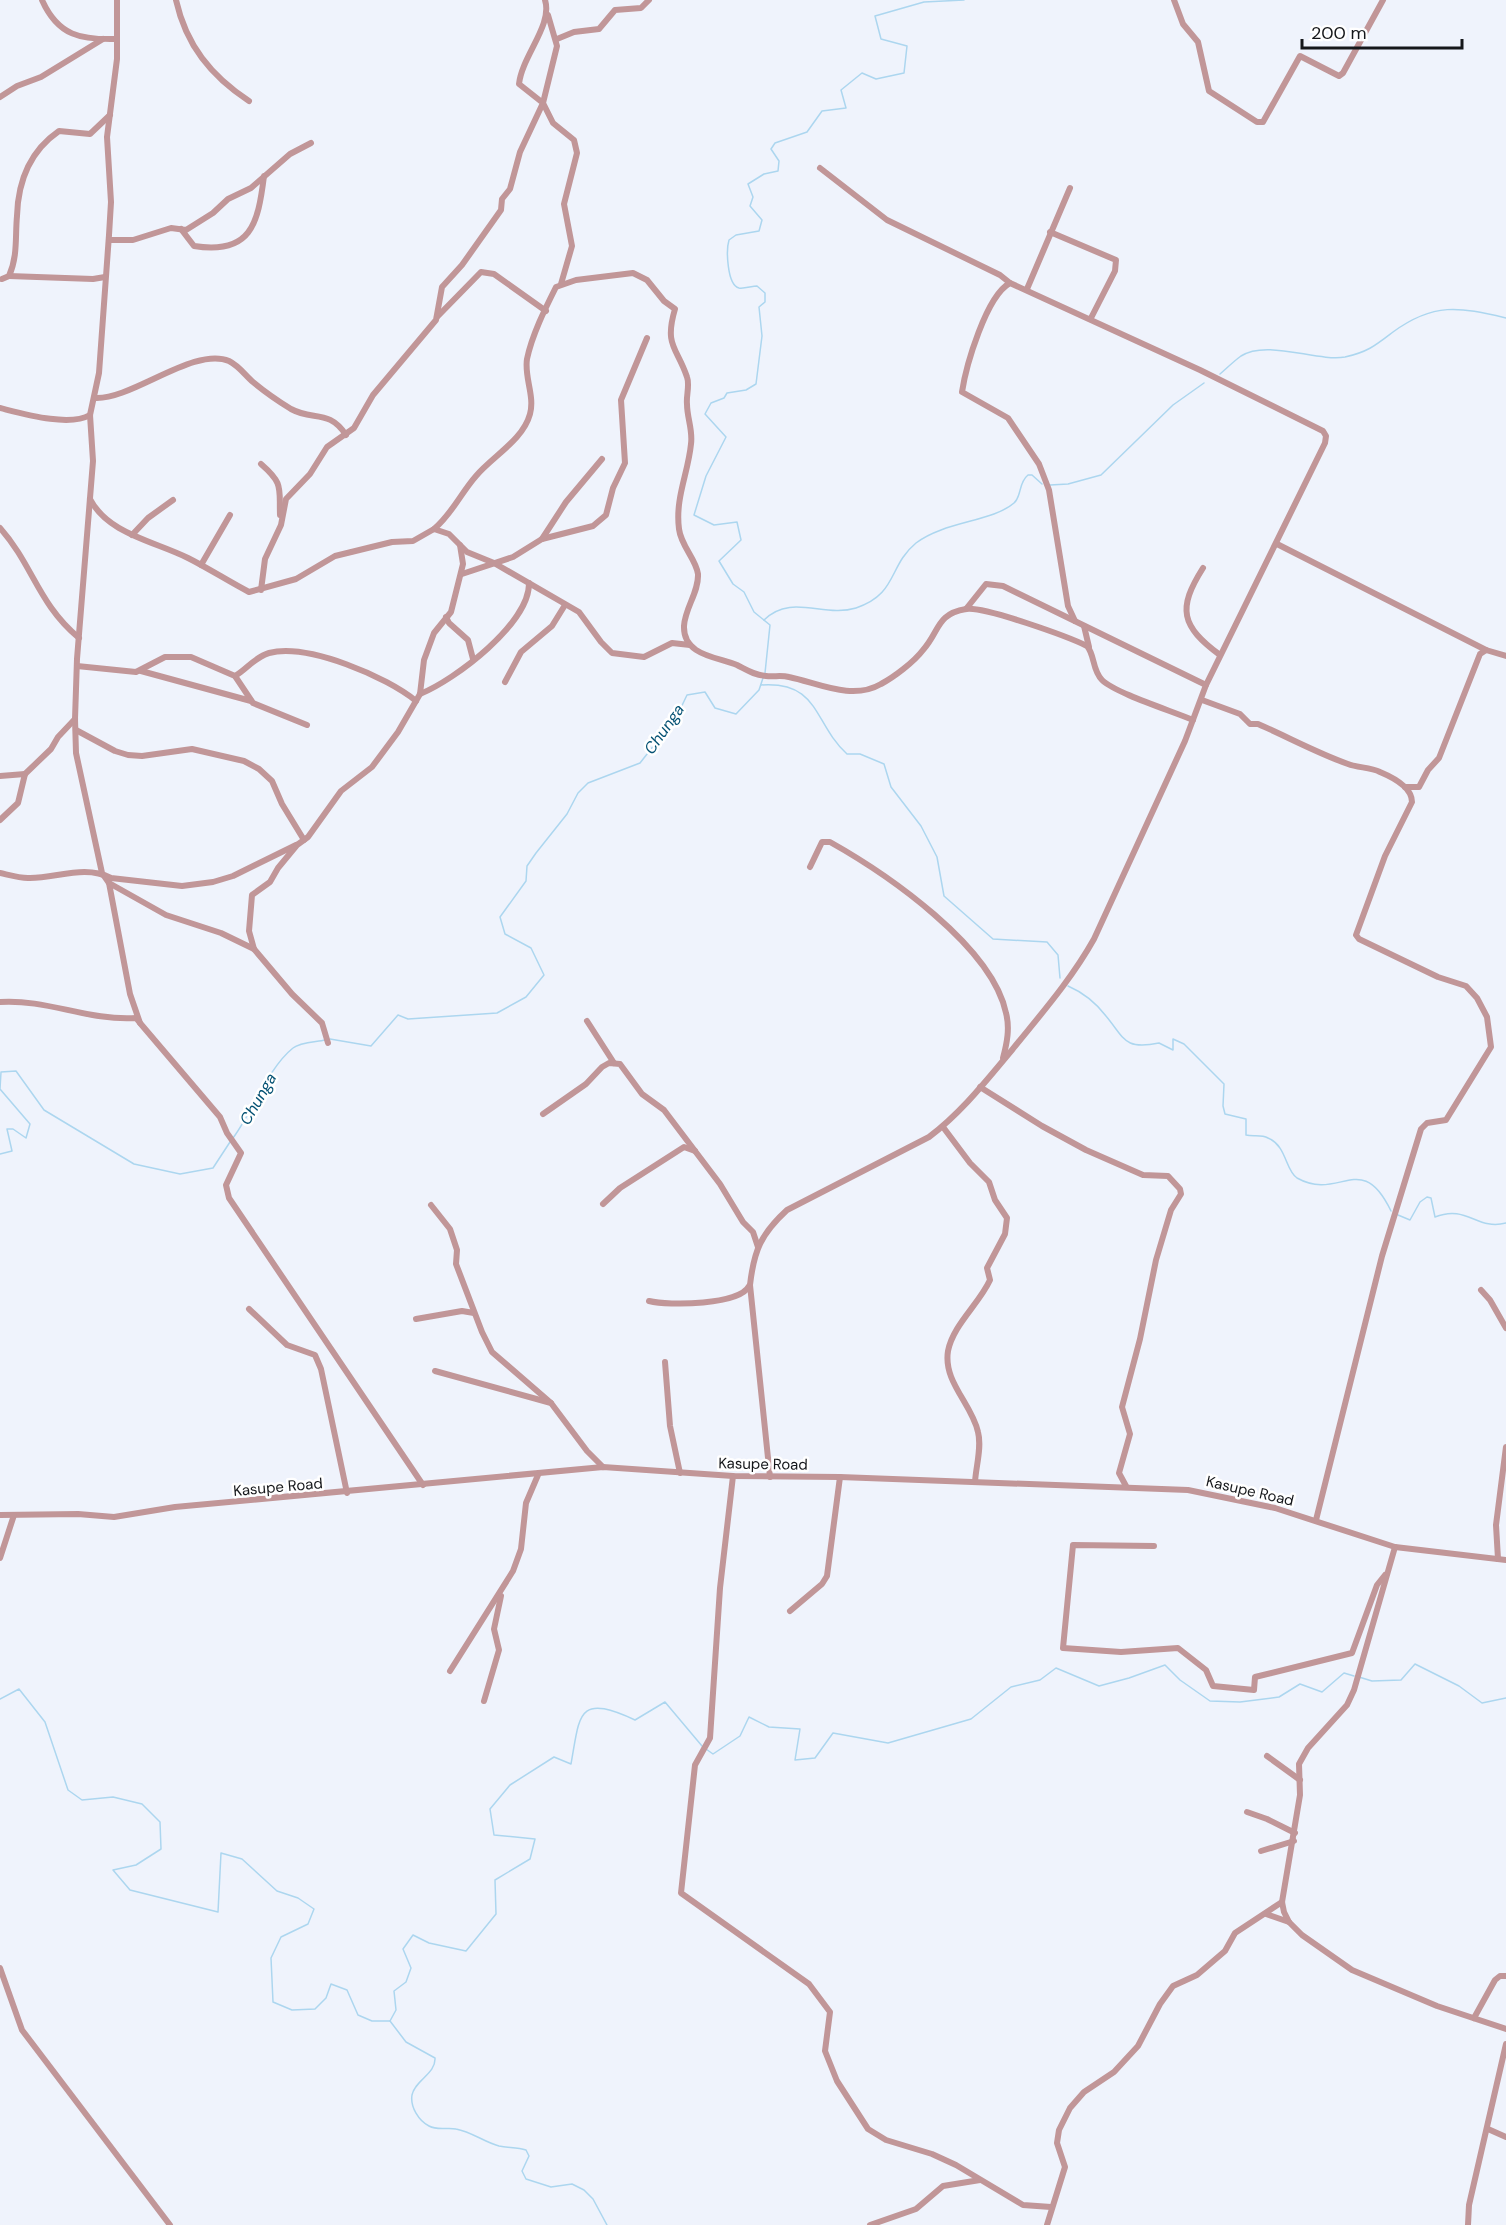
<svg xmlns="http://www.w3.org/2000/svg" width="1506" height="2225" font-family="'DM Sans',sans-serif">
<rect width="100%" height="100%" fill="#eff3fc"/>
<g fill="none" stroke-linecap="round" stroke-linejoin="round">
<g stroke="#acd6ef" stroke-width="1.5">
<path d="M 1220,374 C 1227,368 1234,361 1241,356 C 1267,339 1317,362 1345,357 C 1368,352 1376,345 1393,332 C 1434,302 1459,307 1506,318"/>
<path d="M 1050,485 L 1068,484 L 1101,475 L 1173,405 L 1204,383"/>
<path d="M 764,620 C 791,593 824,618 856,608 C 898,594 888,566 916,543 C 945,521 992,522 1014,503 C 1022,496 1018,483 1028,475 L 1032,475 L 1042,484"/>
<path d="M 765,673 L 770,625 L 754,612 L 744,592 L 733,584 L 719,561 L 741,540 L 737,522 L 714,525 L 694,515 L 706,476 L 726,437 L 705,414 L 711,403 L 724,398 L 727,393 L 746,390 L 756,384 L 762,336 L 759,307 L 765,302 L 765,293 L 757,286 C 752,286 744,289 739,288 C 727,285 726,250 729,240 L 736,235 L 759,231 L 762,220 L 750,206 L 753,197 L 748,184 L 764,174 L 778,171 L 779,161 L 771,149 L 775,143 L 807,132 L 822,111 L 846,108 L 841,90 L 862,73 L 876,79 L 904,73 L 907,46 L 881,39 L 875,16 L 924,2 L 964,0"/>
<path d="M 761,685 C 820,681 813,723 847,754 L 860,754 L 884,764 L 891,787 L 921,826 L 937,857 L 944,896 L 993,939 L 1047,942 L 1058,955 L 1060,978"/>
<path d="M 1068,986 C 1082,992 1096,1003 1106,1016 C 1125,1039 1124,1050 1159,1043 L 1173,1050 L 1173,1039 L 1184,1044 L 1224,1084 L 1223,1106 L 1225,1114 L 1246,1119 L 1246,1135 C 1253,1137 1261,1134 1268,1138 C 1287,1146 1285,1170 1297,1178 C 1340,1202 1361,1149 1391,1211"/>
<path d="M 330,1039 L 371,1046 L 398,1015 L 408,1019 L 497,1013 L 526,997 L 544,975 L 531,948 L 505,934 L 500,917 L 526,881 L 527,866 L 536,853 L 567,814 L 578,793 L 588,783 L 640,763 L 677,716 L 687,695 L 705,692 L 715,708 L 736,714 L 759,690 L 763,678"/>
<path d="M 233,1138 C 253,1111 268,1068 293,1048 C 300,1042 316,1042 325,1040"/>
<path d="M 0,1154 L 12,1151 L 7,1129 L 13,1129 L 26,1138 L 30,1124 L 0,1089 L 1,1072 L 16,1071 L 44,1110 L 134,1164 L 180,1174 L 213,1168 L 230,1142"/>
<path d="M 1398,1215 L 1410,1220 L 1420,1202 L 1427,1197 L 1431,1198 L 1435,1217 C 1467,1204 1477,1231 1506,1223"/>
<path d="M 1359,1677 L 1372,1681 L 1401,1680 L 1415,1664 L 1459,1686 L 1482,1703 L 1506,1698"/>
<path d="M 0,1699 L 19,1689 L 45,1722 L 68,1790 L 82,1800 L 113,1797 L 142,1804 L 160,1822 L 161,1849 L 136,1865 L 113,1870 L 130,1890 L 218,1912 L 221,1853 L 242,1859 L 277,1891 L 298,1898 L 314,1909 L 308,1924 L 281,1937 L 271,1958 L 273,2002 L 292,2010 L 315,2009 L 326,1998 L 331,1984 L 347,1990 L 358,2015 L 372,2021 L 390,2021 L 396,2010 L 394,1991 L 406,1982 L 411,1968 L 403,1949 L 413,1935 L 429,1943 L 466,1951 L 496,1914 L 495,1880 L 530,1859 L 535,1839 L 494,1835 L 490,1809 L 510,1785 L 554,1757 L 571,1764 C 580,1714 577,1693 635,1720 L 665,1702 L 702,1746"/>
<path d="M 706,1749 L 713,1754 L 740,1736 L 749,1717 L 769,1727 L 800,1729 L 795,1760 L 815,1758 L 833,1733 L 888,1743 L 971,1719 L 1011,1687 L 1040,1680 L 1056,1668 L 1099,1686 L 1129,1678 L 1165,1665 L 1180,1680 L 1210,1701 L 1240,1702 L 1279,1697 L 1300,1684 L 1322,1692 L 1344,1673 L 1354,1676"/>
<path d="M 390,2021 L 406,2042 L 435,2058 C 436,2074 415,2080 412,2095 C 410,2107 419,2121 429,2126 C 438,2131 447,2127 456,2129 C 472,2132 484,2142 499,2146 C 508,2148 517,2147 526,2150 L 529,2156 L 522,2171 L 526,2179 L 551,2187 L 572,2184 L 584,2190 L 593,2199 L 607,2225"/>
</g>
<g stroke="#c19698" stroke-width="6">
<path d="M 42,0 C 58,36 81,40 117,39"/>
<path d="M 117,0 L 117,59 L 107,137 L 111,202 L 109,235 L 99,373 L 90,415 L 93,461 L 77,659 L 75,719 L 76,753 L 102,873 L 109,883 L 130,994 L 140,1023 L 220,1117 L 227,1133 L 241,1153 L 226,1185 L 229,1198 L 423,1485"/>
<path d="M 176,0 C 186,45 211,76 249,101"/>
<path d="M 1174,0 L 1183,24 L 1198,42 L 1209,91 L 1257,122 L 1263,122 L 1300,56 L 1339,76 L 1343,73 L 1383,0"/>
<path d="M 548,15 L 557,46 L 543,103 L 553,123 L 574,140 L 577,153 L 564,204 L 572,246 L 561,284"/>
<path d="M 557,39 L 574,32 L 599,29 L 615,10 L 641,8 L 649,0"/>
<path d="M 0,97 L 17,86 L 41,77 L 103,39"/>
<path d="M 820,168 L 887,220 L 1000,275 L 1010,283"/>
<path d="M 181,229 L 194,246 C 251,255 258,224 264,176"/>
<path d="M 1050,232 L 1116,260 L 1115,271 L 1091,318"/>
<path d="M 109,240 L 133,240 L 171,228 L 186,230 L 213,213 L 228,199 L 251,188 L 290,154 L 311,143"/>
<path d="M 9,276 L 93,279 L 105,277"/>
<path d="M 2,279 L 9,276 C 18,256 15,237 17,216 C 18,181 30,151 59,131 L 90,134 L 110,115"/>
<path d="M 1027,289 L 1070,188"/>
<path d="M 437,317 L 481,272 L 494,274 L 546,311"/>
<path d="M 95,398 C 132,400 194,346 229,361 C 239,366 245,375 253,382 C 265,392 278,401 291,409 C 313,421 329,409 346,435"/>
<path d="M 0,408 C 24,414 69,427 90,415"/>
<path d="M 261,464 C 284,484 279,488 280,515"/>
<path d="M 90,499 C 108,534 154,541 188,558 C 208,568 228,581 249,592 L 296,579 L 335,556 L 392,542 L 413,541 L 434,529 L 449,534 L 467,552 L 494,563 L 579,612 L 601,642 L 612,653 L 644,657 L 672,643 L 690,645"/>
<path d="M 0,528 C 33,565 38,604 79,638"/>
<path d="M 434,529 C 452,514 461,493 476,476 C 493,456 523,440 530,414 C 535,396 524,377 527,359 C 532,335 545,309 556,287 L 576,280 L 633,273 L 647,280 L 664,301 L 675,309 C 664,346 677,347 687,377 C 690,385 686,396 687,404 C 687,418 693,430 691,444 C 688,474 675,498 679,529 C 681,546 696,559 698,574 C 699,592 685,608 684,626 C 683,656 718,657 737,665 C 747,670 754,675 766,676 C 774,677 781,675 789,677 C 818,683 852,701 881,684 C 894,677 914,662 923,650 C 940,631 936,614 966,609 C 984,606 1069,637 1087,646 C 1095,655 1092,670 1102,680 C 1115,693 1172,711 1193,720"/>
<path d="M 132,535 L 148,518 L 173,500"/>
<path d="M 542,539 L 593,526 L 606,515 L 613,488 L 625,463 L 621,400 L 647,338"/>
<path d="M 1277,544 L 1486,650"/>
<path d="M 201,565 L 230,515"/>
<path d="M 1203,568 C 1177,609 1181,626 1220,655"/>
<path d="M 462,574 L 513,557 L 542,539 L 566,502 L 602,459"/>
<path d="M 261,590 L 265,559 L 281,525 L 286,499 L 310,474 L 327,447 L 354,428 L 373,395 L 436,320 L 442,287 L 462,265 L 501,210 L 502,199 L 510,189 L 520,152 L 543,103 L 519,84 C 522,56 553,25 545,0"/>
<path d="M 966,609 L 986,584 L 1003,586 L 1206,685"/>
<path d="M 446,617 L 449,623 L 468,640 L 473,659"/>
<path d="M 1084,626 L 1089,647"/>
<path d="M 77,666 L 136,672 L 165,657 L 191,657 L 235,676 L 253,703 L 307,725"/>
<path d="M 141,671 L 251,701"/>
<path d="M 235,676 C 247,669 255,657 269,653 C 308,643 387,677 416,701"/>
<path d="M 505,682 L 521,652 L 552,626 L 565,605"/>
<path d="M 420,694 C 455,680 530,623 529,583"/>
<path d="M 1202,700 L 1240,714 L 1250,724 L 1258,724 C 1288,737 1317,753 1348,764 C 1358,768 1370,767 1380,772 C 1392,777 1412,787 1412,802 L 1385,856 L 1356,935 L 1359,939 L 1438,977 L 1466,986 L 1477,998 L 1487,1017 L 1491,1047 L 1446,1120 L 1427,1123 L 1421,1129 L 1382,1256 L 1316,1520"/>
<path d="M 76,730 L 115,751 L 128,755 L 142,756 L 192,749 L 244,761 L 259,769 L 272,781 L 282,804 L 304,840"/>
<path d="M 0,776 L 25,774"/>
<path d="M 1405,787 L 1419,787 L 1428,770 L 1439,758 L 1480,654 L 1486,650 L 1506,656"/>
<path d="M 0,820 L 18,803 L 25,774 L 51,749 L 58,737 L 75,719"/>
<path d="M 810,867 L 822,842 L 830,842 C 887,874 992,946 1006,1013 C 1010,1028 1007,1043 1003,1058"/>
<path d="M 0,873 C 9,875 19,878 28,878 C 55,879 84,864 111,878 L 182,886 L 213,882 L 233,876 L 296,845"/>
<path d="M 109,883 L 166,915 L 221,933 L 254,949"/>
<path d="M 0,1002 C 48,999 87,1021 136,1018 L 140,1023"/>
<path d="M 587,1021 L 614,1063"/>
<path d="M 328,1043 L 322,1023 L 292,994 L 254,949 L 249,931 L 252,895 L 270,882 L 278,868 L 297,845 L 308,837 L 341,791 L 372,767 L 398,732 L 420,694 L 424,660 L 434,633 L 451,612 L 463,564 L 460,545"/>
<path d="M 980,1087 L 1042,1126 L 1086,1150 L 1143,1175 L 1168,1176 L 1180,1189 L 1181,1194 L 1171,1210 L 1156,1260 L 1140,1339 L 1122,1407 L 1130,1434 L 1119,1473 L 1126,1486"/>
<path d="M 543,1114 L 586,1084 L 602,1067 L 609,1063 L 620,1064 L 642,1094 L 664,1110 L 720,1184 L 743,1222 L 753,1232 L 758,1247"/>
<path d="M 943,1127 L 970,1163 L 989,1182 L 995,1200 L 1007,1218 L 1005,1234 L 987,1268 L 990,1280 C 979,1304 953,1325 948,1351 C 943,1382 972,1404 978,1432 C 982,1447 976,1466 975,1482"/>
<path d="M 603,1204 L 620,1188 L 684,1147 L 695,1151"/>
<path d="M 431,1205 L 450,1229 L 457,1250 L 456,1264 L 482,1332 L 492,1352 L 551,1403"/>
<path d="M 1481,1290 L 1490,1300 L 1506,1328"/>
<path d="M 649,1301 C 669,1306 740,1305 749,1286"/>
<path d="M 249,1309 L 287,1345 L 315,1355 L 321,1369 L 347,1493"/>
<path d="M 416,1319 L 462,1311 L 474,1313"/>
<path d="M 665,1362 L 670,1426 L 680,1473"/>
<path d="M 435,1371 L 551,1403 L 587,1451 L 603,1467"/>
<path d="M 733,1476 L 720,1588 L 710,1738 L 695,1765 L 681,1893 L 809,1984 L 830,2012 L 825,2051 L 837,2081 L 868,2129 L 886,2140 L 932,2154 L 956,2165 L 1023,2205 L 1051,2207"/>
<path d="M 770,1477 L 750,1285 C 754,1250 761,1234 787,1210 L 929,1137 C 961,1113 986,1081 1012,1050 C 1041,1014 1071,980 1094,939 L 1185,741 L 1206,685 L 1325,443 L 1326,436 L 1323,431 L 1200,370 L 1010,283 C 986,296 966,366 962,392 L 1008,418 L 1039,464 L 1049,490 L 1068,606 L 1075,621"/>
<path d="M 0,1515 L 78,1514 L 114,1517 L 175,1507 L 603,1467 L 733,1476 L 840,1477 L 1188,1490 L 1275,1508 L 1395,1547 L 1506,1560"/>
<path d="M 1154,1546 L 1073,1545 L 1063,1648 L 1121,1652 L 1178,1648 L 1206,1670 L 1213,1686 L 1254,1690 L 1255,1677 L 1352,1653 L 1377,1585 L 1385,1575"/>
<path d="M 1395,1547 L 1354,1690 L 1347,1705 L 1308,1748 L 1299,1764 L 1300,1795 L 1282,1902 L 1284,1912 L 1289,1922 L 1302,1935 L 1352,1970 L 1437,2006 L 1506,2029"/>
<path d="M 0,1558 L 14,1515"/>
<path d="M 1498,1559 L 1496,1525 L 1506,1447"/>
<path d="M 790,1611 L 822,1584 L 827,1576 L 840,1477"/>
<path d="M 450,1671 L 513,1571 L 521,1549 L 526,1503 L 538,1475"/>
<path d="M 484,1701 L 499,1650 L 494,1629 L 501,1596"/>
<path d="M 1267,1756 L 1300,1780"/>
<path d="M 1247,1812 L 1267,1819 L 1295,1833"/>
<path d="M 1261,1851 L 1294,1841"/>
<path d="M 1266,1914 L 1289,1922"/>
<path d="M 0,1968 L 22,2030 L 170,2225"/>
<path d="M 1474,2018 L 1495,1980 L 1500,1976 L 1506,1976"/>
<path d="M 1488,2129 L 1506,2137"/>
<path d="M 870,2225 L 916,2209 L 943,2186 L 980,2180"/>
<path d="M 1047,2225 L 1065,2167 L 1057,2143 L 1059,2130 L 1070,2108 L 1084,2092 L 1114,2072 L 1138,2046 L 1160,2004 L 1173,1986 L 1197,1975 L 1225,1951 L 1235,1933 L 1282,1902"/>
<path d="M 1468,2225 L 1469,2205 L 1506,2044"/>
</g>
</g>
<g text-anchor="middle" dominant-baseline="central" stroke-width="5" stroke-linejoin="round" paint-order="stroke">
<g font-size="15" fill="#15171a" stroke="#fff">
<text transform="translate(763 1464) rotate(1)">Kasupe Road</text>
<text transform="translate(278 1487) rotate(-5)">Kasupe Road</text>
<text transform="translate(1250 1491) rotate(13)">Kasupe Road</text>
</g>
<g font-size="16" font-style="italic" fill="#045173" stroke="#fff">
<text transform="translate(664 729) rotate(-55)">Chunga</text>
<text transform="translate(258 1099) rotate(-60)">Chunga</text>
</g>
</g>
<path d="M1302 39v9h160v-9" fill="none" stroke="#15171a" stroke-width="3"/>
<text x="1311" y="39" font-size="18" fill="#15171a" stroke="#ffffff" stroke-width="4.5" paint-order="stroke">200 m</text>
</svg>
